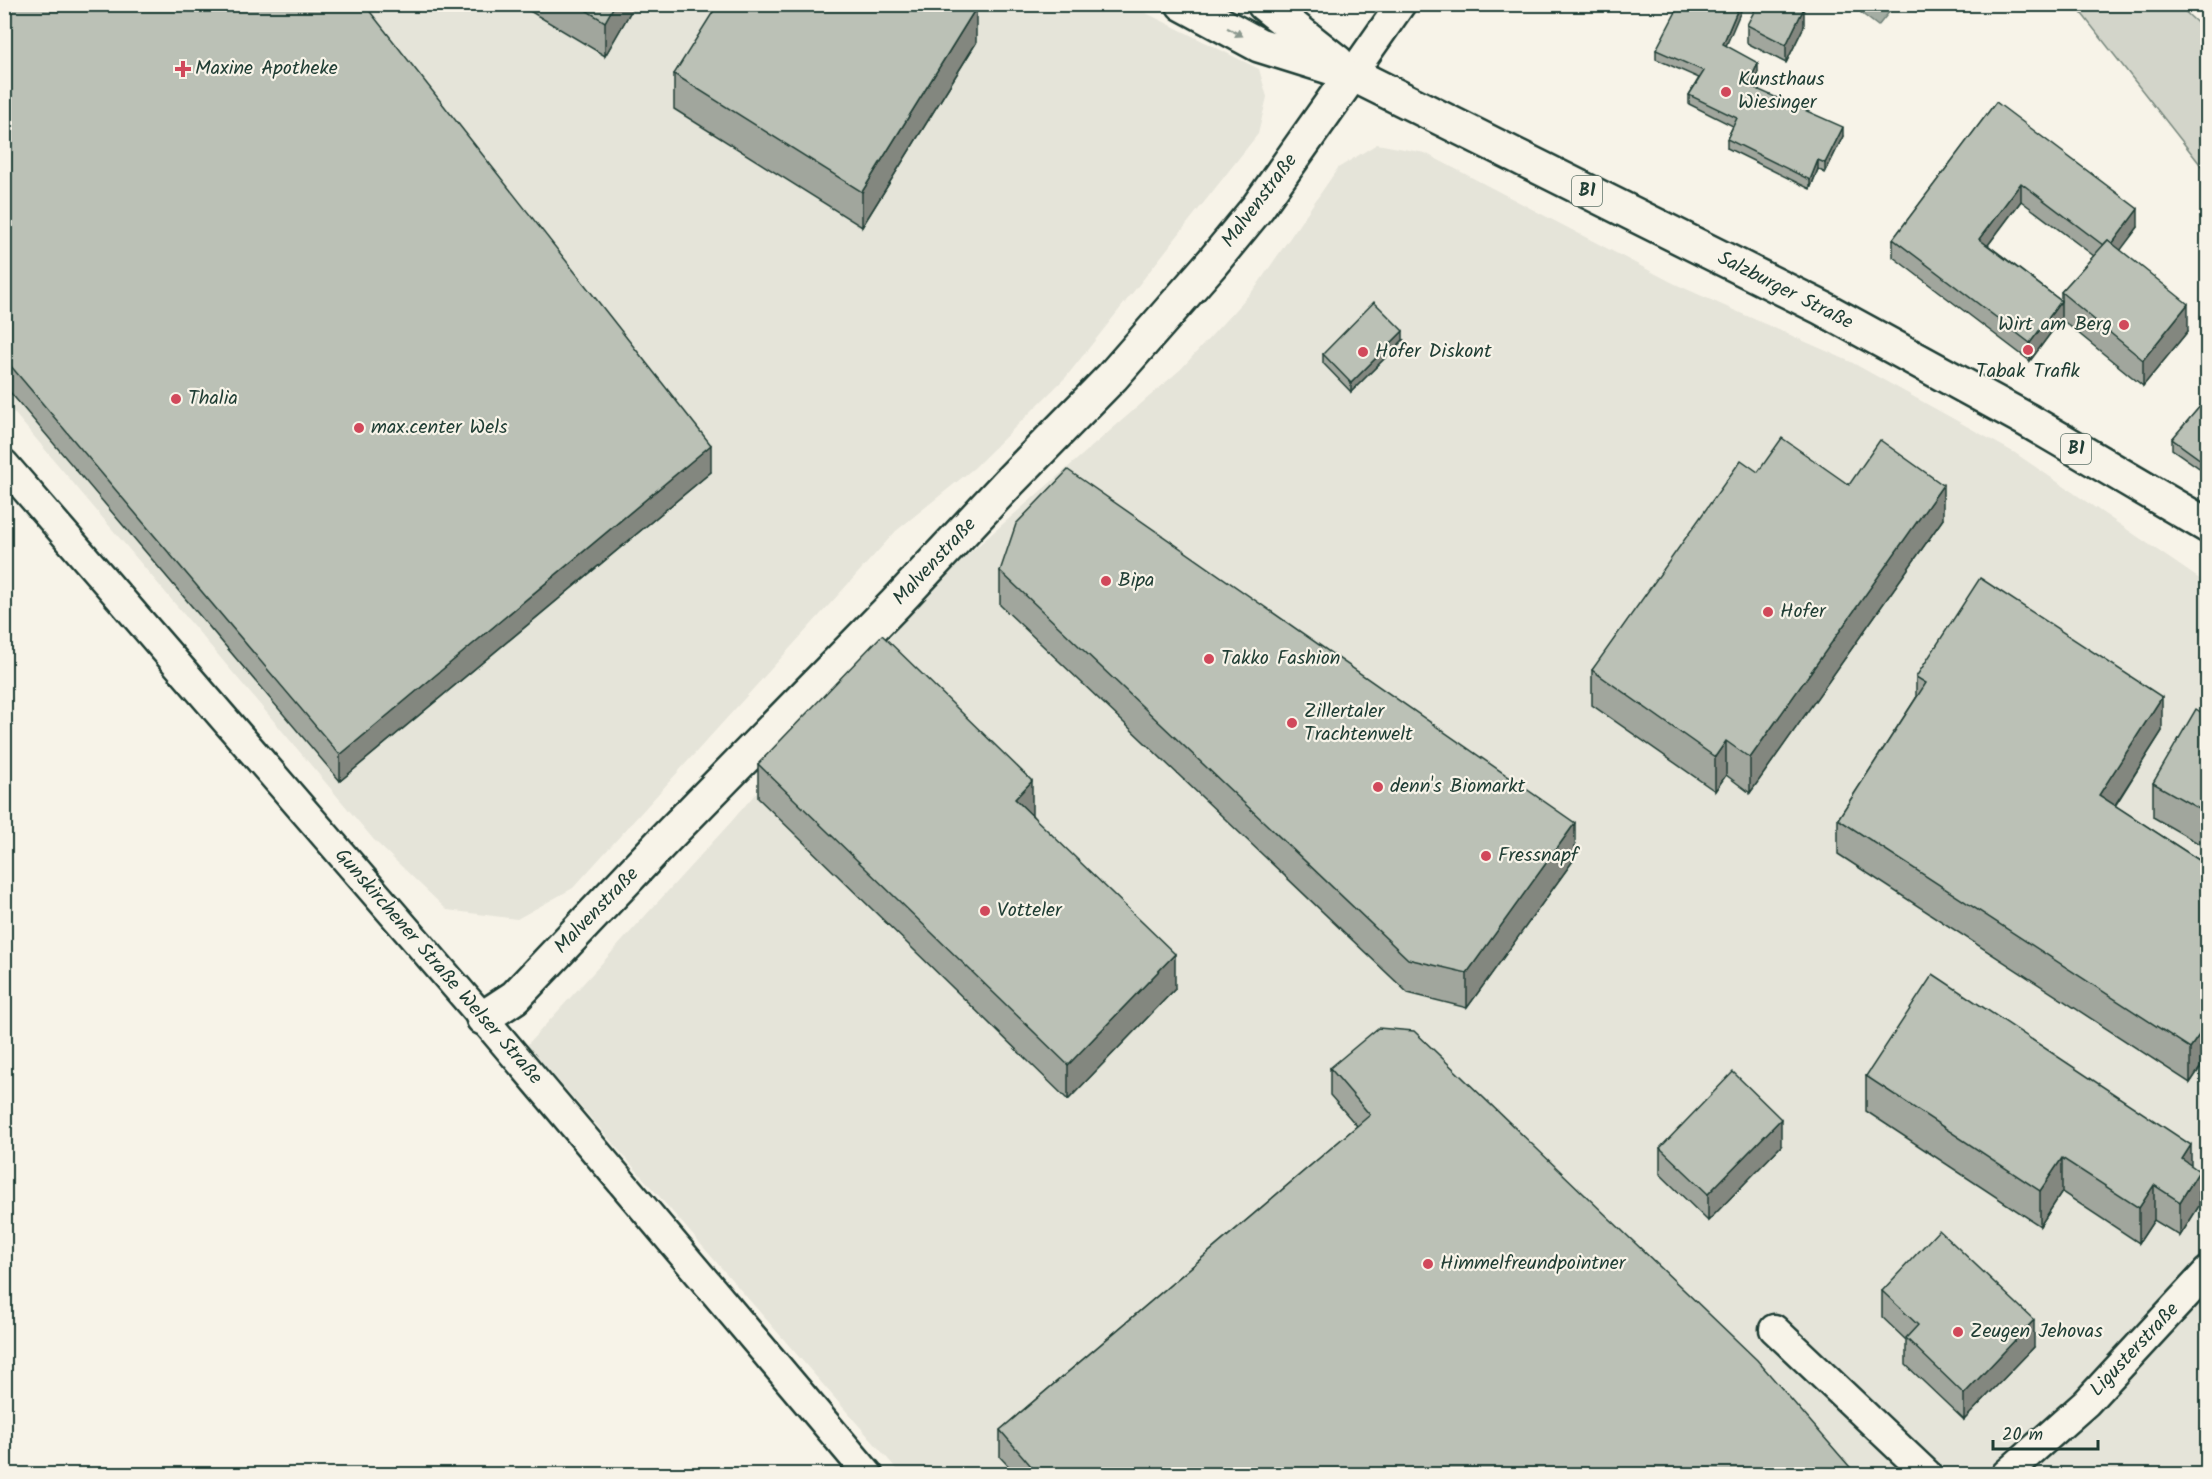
<svg xmlns="http://www.w3.org/2000/svg" width="2212" height="1479" font-family="Kalam,sans-serif">
<rect width="100%" height="100%" fill="#f7f3e8"/>
<filter id="ink" filterUnits="userSpaceOnUse"><feTurbulence type="fractalNoise" baseFrequency=".0167" numOctaves="2"/><feDisplacementMap in="SourceGraphic" scale="12" xChannelSelector="R" yChannelSelector="G"/><feConvolveMatrix kernelMatrix="1 2 1 2 8 2 1 2 1" color-interpolation-filters="sRGB"/></filter>
<g filter="url(#ink)">
<g fill="#e5e4d9">
<path d="M 4,5 L 1130,5 L 1259,69 L 1267,97 L 1258,134 L 1066,377 L 974,468 L 896,531 L 573,888 L 517,919 L 447,910 L 374,840 L 5,402 Z"/>
<path d="M 1377,144 L 1425,153 L 1675,284 L 1851,362 L 2015,453 L 2207,584 L 2207,1474 L 901,1474 L 527,1045 L 731,822 L 942,577 L 1181,369 L 1256,287 L 1338,168 Z"/>
</g>
<path fill="#d3d5ca" stroke="#79897f" stroke-width="1.5" d="M 2075,5 L 2178,5 L 2207,32 L 2207,173 Z"/>
<path fill="#a4ada3" stroke="#6f8077" stroke-width="1.5" d="M 1868,5 L 1868,4 L 1895,5 L 1878,26 L 1861,13 Z"/>
<g fill="none" stroke-linecap="round" stroke-linejoin="round">
<defs>
<g id="street">
<path d="M 1352,74 L 1401,4"/>
<path d="M 4,464 L 483,1018 L 868,1474"/>
<path d="M 1774,1329 L 1927,1474"/>
<path d="M 2006,1474 L 2086,1403 L 2208,1271"/>
</g>
<path id="secondary" d="M 483,1018 L 515,997 L 664,840 L 895,604 L 1009,482 L 1112,377 L 1212,263 L 1258,207 L 1352,74"/>
<g id="primary">
<path d="M 1183,4 L 1259,45 L 1352,74 L 1822,308 L 2027,420 L 2208,526"/>
<path d="M 1264,4 L 1337,62"/>
</g>
</defs>
<use href="#street" stroke="#1f3d34" stroke-width="33"/>
<use href="#secondary" stroke="#1f3d34" stroke-width="38"/>
<use href="#primary" stroke="#1f3d34" stroke-width="38"/>
<use href="#street" stroke="#f7f3e8" stroke-width="28"/>
<use href="#secondary" stroke="#f7f3e8" stroke-width="33"/>
<use href="#primary" stroke="#f7f3e8" stroke-width="33"/>
</g>
<g fill="#a1a69d" stroke="#1f3d34" stroke-width="1.5" fill-rule="evenodd">
<path d="M 4,4 L 711,472 L 340,781 L 4,385 Z"/>
<path d="M 518,4 L 635,4 L 605,56 Z"/>
<path d="M 1747,25 L 1804,26 L 1786,63 L 1747,43 Z"/>
<path d="M 976,43 L 862,227 L 674,109 L 674,74 Z"/>
<path d="M 1726,46 L 1758,72 L 1751,87 L 1843,136 L 1825,173 L 1818,169 L 1810,189 L 1727,148 L 1727,139 L 1733,126 L 1689,104 L 1689,95 L 1699,78 L 1656,59 L 1656,50 Z"/>
<path d="M 1996,102 L 2138,227 L 2120,250 L 2188,331 L 2143,386 L 2061,319 L 2030,361 L 1893,257 L 1893,239 ZM 2021,201 L 2094,256 L 2061,292 L 2061,301 L 1988,245 Z"/>
<path d="M 1403,340 L 1351,392 L 1323,363 L 1323,354 Z"/>
<path d="M 2208,397 L 2208,474 L 2172,449 L 2172,439 Z"/>
<path d="M 1758,472 L 1849,485 L 1943,519 L 1750,793 L 1726,775 L 1715,791 L 1592,705 L 1592,670 Z"/>
<path d="M 1000,571 L 1575,858 L 1467,1008 L 1408,993 L 1000,605 Z"/>
<path d="M 1916,677 L 2162,731 L 2115,806 L 2208,866 L 2208,1056 L 2190,1083 L 1838,854 L 1838,819 L 1916,698 Z"/>
<path d="M 2208,703 L 2208,849 L 2153,817 L 2153,783 L 2202,713 Z"/>
<path d="M 758,764 L 1032,815 L 1175,989 L 1068,1100 L 758,798 Z"/>
<path d="M 1330,1068 L 1856,1474 L 1016,1474 L 1000,1457 L 1000,1430 L 1357,1126 L 1330,1095 Z"/>
<path d="M 1866,1076 L 2191,1166 L 2199,1206 L 2180,1236 L 2154,1220 L 2139,1243 L 2062,1192 L 2040,1226 L 1866,1111 Z"/>
<path d="M 1781,1146 L 1708,1221 L 1660,1174 L 1660,1148 Z"/>
<path d="M 1882,1291 L 2034,1347 L 1964,1420 L 1906,1365 L 1906,1340 L 1882,1317 Z"/>
</g>
<g fill="#83877f" stroke="#1f3d34" stroke-width="1.5">
<path d="M 615,4 L 635,4 L 605,56 L 605,22 Z"/>
<path d="M 1740,4 L 1744,4 L 1723,53 L 1723,44 Z"/>
<path d="M 976,8 L 976,43 L 862,227 L 862,192 Z"/>
<path d="M 1804,8 L 1804,26 L 1786,63 L 1786,45 Z"/>
<path d="M 1758,63 L 1758,72 L 1748,94 L 1748,85 Z"/>
<path d="M 1843,127 L 1843,136 L 1825,173 L 1825,163 Z"/>
<path d="M 1818,160 L 1818,169 L 1810,189 L 1810,180 Z"/>
<path d="M 2021,183 L 2021,201 L 1979,257 L 1979,239 Z"/>
<path d="M 2138,209 L 2138,227 L 2108,267 L 2108,249 Z"/>
<path d="M 2061,301 L 2061,319 L 2030,361 L 2030,343 Z"/>
<path d="M 2188,304 L 2188,331 L 2143,386 L 2143,360 Z"/>
<path d="M 1403,331 L 1403,340 L 1351,392 L 1351,383 Z"/>
<path d="M 711,445 L 711,472 L 340,781 L 340,755 Z"/>
<path d="M 1943,485 L 1943,519 L 1750,793 L 1750,758 Z"/>
<path d="M 2162,697 L 2162,731 L 2099,830 L 2099,795 Z"/>
<path d="M 1726,741 L 1726,775 L 1715,791 L 1715,757 Z"/>
<path d="M 1032,781 L 1032,816 L 1015,799 Z"/>
<path d="M 1575,823 L 1575,858 L 1467,1008 L 1467,973 Z"/>
<path d="M 1175,954 L 1175,989 L 1068,1100 L 1068,1065 Z"/>
<path d="M 2208,1022 L 2208,1056 L 2190,1083 L 2190,1048 Z"/>
<path d="M 1781,1119 L 1781,1146 L 1708,1221 L 1708,1194 Z"/>
<path d="M 2191,1145 L 2191,1179 L 2182,1159 Z"/>
<path d="M 2062,1158 L 2062,1192 L 2040,1226 L 2040,1191 Z"/>
<path d="M 2199,1171 L 2199,1206 L 2180,1236 L 2180,1202 Z"/>
<path d="M 2154,1185 L 2154,1220 L 2139,1243 L 2139,1208 Z"/>
<path d="M 2034,1320 L 2034,1347 L 1964,1420 L 1964,1394 Z"/>
</g>
<g fill="#bbc1b6" stroke="#1f3d34" stroke-width="1.5">
<path d="M 4,4 L 364,4 L 711,445 L 340,755 L 4,358 Z"/>
<path d="M 576,4 L 615,4 L 605,22 Z"/>
<path d="M 718,4 L 970,4 L 976,8 L 862,192 L 674,74 Z"/>
<path d="M 1680,4 L 1740,4 L 1723,44 L 1758,63 L 1748,85 L 1843,127 L 1825,163 L 1818,160 L 1810,180 L 1727,139 L 1737,118 L 1689,95 L 1704,71 L 1656,50 Z"/>
<path d="M 1758,4 L 1796,4 L 1804,8 L 1786,45 L 1747,25 Z"/>
<path d="M 1996,102 L 2138,209 L 2112,244 L 2108,240 L 2103,245 L 2021,183 L 1979,239 L 2061,301 L 2030,343 L 1893,239 Z"/>
<path d="M 2108,240 L 2188,304 L 2143,360 L 2061,292 Z"/>
<path d="M 1374,302 L 1403,331 L 1351,383 L 1323,354 Z"/>
<path d="M 2208,397 L 2208,465 L 2172,439 Z"/>
<path d="M 1782,438 L 1849,485 L 1880,440 L 1943,485 L 1750,758 L 1726,741 L 1715,757 L 1592,670 L 1741,460 L 1758,472 Z"/>
<path d="M 1068,470 L 1575,823 L 1467,973 L 1408,959 L 1000,571 L 1016,524 Z"/>
<path d="M 1980,578 L 2162,697 L 2099,795 L 2208,866 L 2208,1022 L 2190,1048 L 1838,819 L 1926,683 L 1916,677 Z"/>
<path d="M 882,635 L 1032,781 L 1015,799 L 1175,954 L 1068,1065 L 758,764 Z"/>
<path d="M 2208,703 L 2208,814 L 2153,783 L 2196,709 L 2202,713 Z"/>
<path d="M 1933,974 L 2191,1145 L 2182,1159 L 2199,1171 L 2180,1202 L 2154,1185 L 2139,1208 L 2062,1158 L 2040,1191 L 1866,1076 Z"/>
<path d="M 1378,1028 L 1414,1031 L 1757,1360 L 1856,1474 L 1038,1474 L 1000,1430 L 1370,1115 L 1330,1068 Z"/>
<path d="M 1733,1072 L 1781,1119 L 1708,1194 L 1660,1148 Z"/>
<path d="M 1939,1230 L 2034,1320 L 1964,1394 L 1906,1338 L 1918,1325 L 1882,1291 Z"/>
</g>
<defs><path id="oneway-solid" d="M-6-.8H1V-3.2L6.5 0L1 3.2V.8H-6Z" transform="scale(1.5)"/></defs>
<use fill="#8b988e" href="#oneway-solid" transform="translate(1235 32) rotate(28)"/>
</g>
<g fill="#d1495b" stroke="#f7f3e8" stroke-width="2">
<path d="M180 60h6v6h6v6h-6v6h-6v-6h-6v-6h6z"/>
<circle cx="1726" cy="92" r="6"/>
<circle cx="2124" cy="325" r="6"/>
<circle cx="2028" cy="350" r="6"/>
<circle cx="1363" cy="352" r="6"/>
<circle cx="176" cy="399" r="6"/>
<circle cx="359" cy="428" r="6"/>
<circle cx="1106" cy="581" r="6"/>
<circle cx="1768" cy="612" r="6"/>
<circle cx="1209" cy="659" r="6"/>
<circle cx="1292" cy="723" r="6"/>
<circle cx="1378" cy="787" r="6"/>
<circle cx="1486" cy="856" r="6"/>
<circle cx="985" cy="911" r="6"/>
<circle cx="1428" cy="1264" r="6"/>
<circle cx="1958" cy="1332" r="6"/>
</g>
<g text-anchor="middle" dominant-baseline="central" stroke-width="4.5" stroke-linejoin="round" paint-order="stroke">
<g fill="#f7f3e8" stroke="#60746a" stroke-width="1.5">
<rect x="1572" y="176" width="30" height="30" rx="4.5"/>
<rect x="2061" y="434" width="30" height="30" rx="4.5"/>
</g>
<g font-size="18" font-weight="bold" fill="#1f3d34">
<text x="1587" y="191">B1</text>
<text x="2076" y="449">B1</text>
</g>
<g font-size="20" fill="#1f3d34" stroke="#f7f3e8" text-anchor="start">
<text x="195" y="69">Maxine Apotheke</text>
<text x="1738" y="80">Kunsthaus<tspan x="1738" dy="23">Wiesinger</tspan></text>
<text x="2112" y="325" text-anchor="end">Wirt am Berg</text>
<text x="1375" y="352">Hofer Diskont</text>
<text x="2028" y="372" text-anchor="middle">Tabak Trafik</text>
<text x="188" y="399">Thalia</text>
<text x="371" y="428">max.center Wels</text>
<text x="1118" y="581">Bipa</text>
<text x="1780" y="612">Hofer</text>
<text x="1221" y="659">Takko Fashion</text>
<text x="1304" y="712">Zillertaler<tspan x="1304" dy="23">Trachtenwelt</tspan></text>
<text x="1390" y="787">denn's Biomarkt</text>
<text x="1498" y="856">Fressnapf</text>
<text x="997" y="911">Votteler</text>
<text x="1440" y="1264">Himmelfreundpointner</text>
<text x="1970" y="1332">Zeugen Jehovas</text>
</g>
<g font-size="20" fill="#1f3d34" stroke="#f7f3e8">
<text transform="translate(1260 201) rotate(-53)">Malvenstraße</text>
<text transform="translate(1785 291) rotate(27)">Salzburger Straße</text>
<text transform="translate(935 562) rotate(-47)">Malvenstraße</text>
<text transform="translate(597 911) rotate(-46)">Malvenstraße</text>
<text transform="translate(438 967) rotate(49)">Gunskirchener Straße Welser Straße</text>
<text transform="translate(2135 1350) rotate(-47)">Ligusterstraße</text>
</g>
</g>
<rect width="2212" height="1479" fill="none" stroke="#f7f3e8" stroke-width="24"/>
<rect x="12" y="12" width="2188" height="1455" fill="none" stroke="#1f3d34" stroke-width="2" filter="url(#ink)"/>
<path d="M1993 1440v9h105v-9" fill="none" stroke="#1f3d34" stroke-width="3"/>
<text x="2002" y="1440" font-size="18" fill="#1f3d34" stroke="#f7f3e8" stroke-width="4.5" paint-order="stroke">20 m</text>
</svg>
